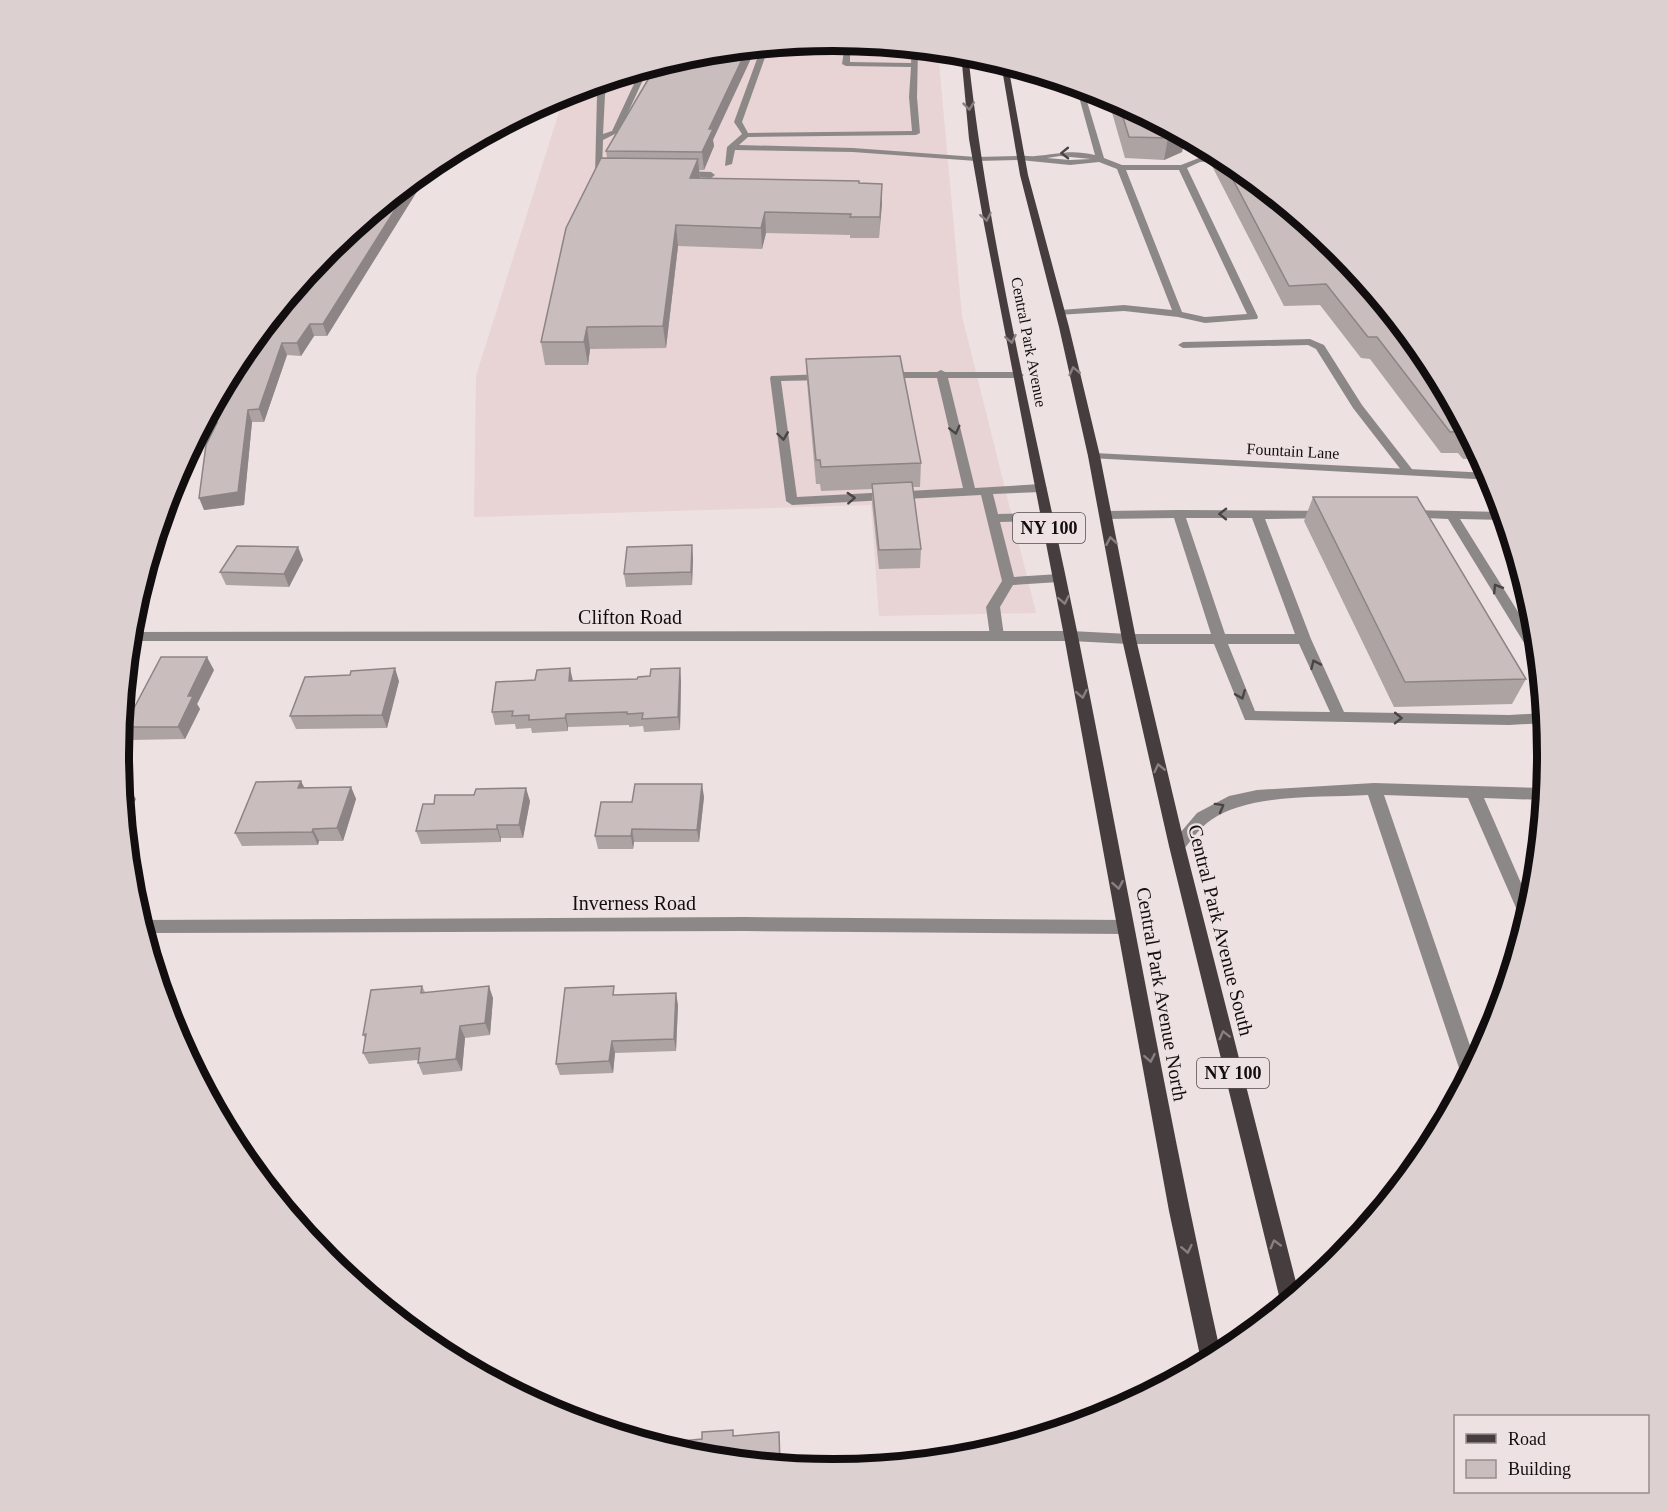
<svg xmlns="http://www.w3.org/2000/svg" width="1667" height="1511" font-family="Georgia,serif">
<rect width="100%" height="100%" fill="#eee1e2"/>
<path fill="#e8d3d5" d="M 834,41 L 938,51 L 962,316 L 1036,613 L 879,616 L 871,505 L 474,517 L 476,376 L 565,93 L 694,54 Z"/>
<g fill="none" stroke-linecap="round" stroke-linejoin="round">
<g fill="#8d8888" fill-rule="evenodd">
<path d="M 784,45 L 850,48 L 850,62 L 911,63 L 912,49 L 918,49 L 917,97 L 920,133 L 916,135 L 748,137 L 739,145 L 853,148 L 976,157 L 980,159 L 976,161 L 853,152 L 735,150 L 732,164 L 725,166 L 727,147 L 742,134 L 734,122 L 761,48 ZM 768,49 L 844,51 L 842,64 L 846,66 L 911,67 L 909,97 L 912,131 L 748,133 L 742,122 Z"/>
<path d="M 648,69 L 619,132 L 603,140 L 602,170 L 613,173 L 609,176 L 595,175 L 597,95 L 601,82 L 609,81 L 605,95 L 603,134 L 612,131 L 640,71 Z"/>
<path d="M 1026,70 L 1033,73 L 1005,76 L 1001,74 Z"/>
<path d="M 1076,86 L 1083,88 L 1104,158 L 1122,165 L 1181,165 L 1199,158 L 1221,156 L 1228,160 L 1200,162 L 1187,168 L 1258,317 L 1257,319 L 1205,323 L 1178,317 L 1124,311 L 1057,315 L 1057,311 L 1061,310 L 1124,305 L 1172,310 L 1117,169 L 1099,162 L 1070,165 L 1020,160 L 1016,158 C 1022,154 1028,157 1035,156 C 1058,154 1071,149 1095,155 ZM 1060,156 L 1091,159 L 1070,160 L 1047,158 ZM 1126,170 L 1179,170 L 1247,314 L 1205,317 L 1182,312 Z"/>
<path d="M 681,171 L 711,172 L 715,175 L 711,178 L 678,176 L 678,172 Z"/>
<path d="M 1310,339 L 1324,345 L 1362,405 L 1415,473 L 1413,475 L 1405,475 L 1353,408 L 1316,349 L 1308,345 L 1183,348 L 1178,345 L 1183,342 Z"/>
<path d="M 941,370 L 945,372 L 1019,372 L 1024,375 L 1019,378 L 948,378 L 975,488 L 1041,484 L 1047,488 L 1041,492 L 993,494 L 998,514 L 1047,513 L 1053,517 L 1047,521 L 1000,522 L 1014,577 L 1059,574 L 1065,578 L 1059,582 L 1013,585 L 1000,607 L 1004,636 L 997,641 L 990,636 L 986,607 L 1002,581 L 981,495 L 792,505 L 786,501 L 770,378 L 771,376 L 827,374 L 832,377 L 827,380 L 781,381 L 797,497 L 963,488 L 937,378 L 884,378 L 879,375 L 884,372 L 937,372 Z"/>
<path d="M 1179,510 L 1331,511 L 1333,514 L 1327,518 L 1265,519 L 1311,639 L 1344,712 L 1509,715 L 1544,713 L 1545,723 L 1509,725 L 1245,720 L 1214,644 L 1129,644 L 1122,639 L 1129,634 L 1211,634 L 1174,518 L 1106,519 L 1100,515 L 1106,511 ZM 1186,518 L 1252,518 L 1295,634 L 1225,634 ZM 1228,644 L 1299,644 L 1330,712 L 1255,711 Z"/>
<path d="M 1408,510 L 1503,512 L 1504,520 L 1460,519 L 1537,642 L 1539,661 L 1534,659 L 1448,519 L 1404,517 L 1402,514 Z"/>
<path d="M 1374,783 L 1545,788 L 1544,800 L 1484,798 L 1531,906 L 1526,923 L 1522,922 L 1520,917 L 1468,798 L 1384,795 L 1476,1063 L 1466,1081 L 1461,1074 L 1368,795 C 1321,798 1250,793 1211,820 C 1200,827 1191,841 1183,850 L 1177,852 L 1171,850 L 1169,846 L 1197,813 L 1229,796 L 1257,790 Z"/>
</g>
<g fill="#8d8888" fill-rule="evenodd">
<path d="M 1020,156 L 1023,156 L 1023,160 L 976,161 L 972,159 L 976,157 Z"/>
<path d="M 1094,453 L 1489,473 L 1493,480 L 1090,458 L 1088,456 Z"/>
<path d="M 1071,631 L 1129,634 L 1136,639 L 1129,644 L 1071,641 L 130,641 L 131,632 Z"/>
<path d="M 745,917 L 1126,920 L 1132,922 L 1134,927 L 1132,932 L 1126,934 L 745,931 L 144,933 L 140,920 Z"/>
</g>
<g fill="#463e3e" fill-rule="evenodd">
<path d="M 961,53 L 968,54 C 989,250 1039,443 1078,636 C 1126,876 1168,1117 1221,1355 L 1202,1365 L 1169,1211 L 1064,636 L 984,224 L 969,139 Z"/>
<path d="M 1001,63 L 1008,65 L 1028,175 L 1069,327 L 1100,456 L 1136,639 L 1185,846 L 1299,1294 L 1282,1308 L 1169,846 L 1122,639 L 1088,456 L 1059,327 L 1020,175 Z"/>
</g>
</g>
<g fill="#ada3a3">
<path d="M 1107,95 L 1185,137 L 1182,152 L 1164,160 L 1125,158 Z"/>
<path d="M 713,140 L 714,146 L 704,170 L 699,170 L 700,178 L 882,184 L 879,238 L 850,238 L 850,235 L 766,233 L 762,249 L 678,246 L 666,348 L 590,349 L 588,365 L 545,365 L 541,342 L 607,158 L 606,151 Z"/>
<path d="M 1214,152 L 1231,161 L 1428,359 L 1481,458 L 1463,459 L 1458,453 L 1441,453 L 1370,359 L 1361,358 L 1320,305 L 1284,306 L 1211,164 Z"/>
<path d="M 419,175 L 421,185 L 327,336 L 314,336 L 301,356 L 287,355 L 264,422 L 252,422 L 244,505 L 204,510 L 213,430 L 210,424 L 234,375 L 328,250 Z"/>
<path d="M 806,359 L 921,463 L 920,487 L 913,487 L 921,549 L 920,568 L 879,569 L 872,503 L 872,489 L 821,491 L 820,484 L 816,484 L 807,382 Z"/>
<path d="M 1313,497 L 1526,679 L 1512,704 L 1394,707 L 1304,521 Z"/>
<path d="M 298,547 L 303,560 L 289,587 L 226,585 L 220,572 Z"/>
<path d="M 693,558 L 692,585 L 626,587 L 624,574 Z"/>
<path d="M 214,670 L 197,704 L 200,709 L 185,739 L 131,740 L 124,727 Z"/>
<path d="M 350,675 L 399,681 L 387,728 L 296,729 L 290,716 Z"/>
<path d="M 573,681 L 681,681 L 680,730 L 644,732 L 643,726 L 629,727 L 629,725 L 568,727 L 568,731 L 532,733 L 531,728 L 516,729 L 515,724 L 495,725 L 492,712 Z"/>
<path d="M 301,781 L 304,787 L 351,787 L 356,799 L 343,841 L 319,841 L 318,845 L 242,846 L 235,833 Z"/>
<path d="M 474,795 L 530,801 L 523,838 L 501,838 L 501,842 L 421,844 L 416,831 L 434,804 Z"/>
<path d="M 704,797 L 699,842 L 634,842 L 633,849 L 598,849 L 595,836 L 632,802 Z"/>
<path d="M 422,986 L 425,992 L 493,998 L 490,1035 L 465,1038 L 462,1071 L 423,1075 L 418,1063 L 418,1060 L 369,1064 L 363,1053 L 365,1038 L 363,1035 Z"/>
<path d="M 616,995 L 678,1005 L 676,1051 L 615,1053 L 613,1073 L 560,1075 L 556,1064 Z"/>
</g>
<g fill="#8d8485">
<path d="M 756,48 L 713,140 L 714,146 L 704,170 L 702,152 L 709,129 L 747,49 Z"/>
<path d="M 1180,134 L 1185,137 L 1182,152 L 1164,160 L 1168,138 Z"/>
<path d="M 698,159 L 700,179 L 690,178 Z"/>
<path d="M 419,175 L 421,185 L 327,336 L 323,324 L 415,178 Z"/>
<path d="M 882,184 L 882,204 L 879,238 L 880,217 Z"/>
<path d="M 765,212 L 766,233 L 762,249 L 761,228 Z"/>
<path d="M 676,225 L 678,246 L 666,348 L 663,326 Z"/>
<path d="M 310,324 L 314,336 L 301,356 L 297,343 Z"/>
<path d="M 587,327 L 590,349 L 588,365 L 584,342 Z"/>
<path d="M 282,343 L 287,355 L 264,422 L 259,409 Z"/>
<path d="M 248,410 L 252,422 L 244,505 L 204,510 L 199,498 Z"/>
<path d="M 692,545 L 693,558 L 692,585 L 691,572 Z"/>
<path d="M 298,547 L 303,560 L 289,587 L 284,574 Z"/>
<path d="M 207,657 L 214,670 L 197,704 L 200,709 L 185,739 L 178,727 L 188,696 Z"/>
<path d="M 395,668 L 399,681 L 387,728 L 382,715 Z"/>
<path d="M 570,668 L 573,681 L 569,681 Z"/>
<path d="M 680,668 L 681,681 L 680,730 L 678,717 Z"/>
<path d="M 566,714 L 568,727 L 568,731 L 565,718 Z"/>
<path d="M 301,781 L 307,794 L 298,788 Z"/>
<path d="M 702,784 L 704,797 L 699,842 L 697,830 Z"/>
<path d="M 128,787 L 136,799 L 131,810 L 136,817 L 126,836 L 123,797 Z"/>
<path d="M 351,787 L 356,799 L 343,841 L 337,828 Z"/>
<path d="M 526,788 L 530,801 L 523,838 L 519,825 Z"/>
<path d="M 497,825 L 501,838 L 501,842 L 497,829 Z"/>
<path d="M 313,829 L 319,841 L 318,845 L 312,832 Z"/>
<path d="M 632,829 L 634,842 L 633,849 L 631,836 Z"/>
<path d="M 489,986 L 493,998 L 490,1035 L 485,1023 Z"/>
<path d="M 676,993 L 678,1005 L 676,1051 L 674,1039 Z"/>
<path d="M 460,1026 L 465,1038 L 462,1071 L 456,1059 Z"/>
<path d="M 612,1041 L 615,1053 L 613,1073 L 609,1061 Z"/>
</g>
<g fill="#c9bdbe" stroke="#8d8485" stroke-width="1.5">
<path d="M 747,49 L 709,129 L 713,129 L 702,152 L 606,151 L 656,66 L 694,54 Z"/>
<path d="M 1118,101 L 1180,134 L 1168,138 L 1129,137 Z"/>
<path d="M 1220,155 L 1231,161 L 1339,250 L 1428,359 L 1467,431 L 1450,432 L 1377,337 L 1368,337 L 1326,284 L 1289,286 Z"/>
<path d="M 601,158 L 698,159 L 690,178 L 859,181 L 859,183 L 882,184 L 880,217 L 850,217 L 851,214 L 765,212 L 761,228 L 676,225 L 663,326 L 587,327 L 584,342 L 541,342 L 566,228 Z"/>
<path d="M 415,178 L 323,324 L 310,324 L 297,343 L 282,343 L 259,409 L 248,410 L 238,492 L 199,498 L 206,445 L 217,423 L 210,424 L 230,375 L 234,375 L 284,304 L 328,250 Z"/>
<path d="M 900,356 L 921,463 L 821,467 L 820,460 L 816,460 L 806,359 Z"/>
<path d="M 912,482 L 921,549 L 879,550 L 872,484 Z"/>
<path d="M 1313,497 L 1417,497 L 1526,679 L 1405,682 Z"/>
<path d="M 692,545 L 691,572 L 624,574 L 627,547 Z"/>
<path d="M 237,546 L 298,547 L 284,574 L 220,572 Z"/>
<path d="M 161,657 L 207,657 L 188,696 L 193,696 L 178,727 L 124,727 Z"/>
<path d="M 395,668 L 382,715 L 290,716 L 305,677 L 350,675 L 351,671 Z"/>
<path d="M 570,668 L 569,681 L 637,679 L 638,677 L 650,676 L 651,669 L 680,668 L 678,717 L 642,719 L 643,713 L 627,714 L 627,712 L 566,714 L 565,718 L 529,720 L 529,715 L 512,716 L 513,711 L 492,712 L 496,682 L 535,680 L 537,670 Z"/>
<path d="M 301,781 L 298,788 L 351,787 L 337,828 L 313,829 L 312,832 L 235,833 L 256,782 Z"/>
<path d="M 635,784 L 702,784 L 697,830 L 632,829 L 631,836 L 595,836 L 601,802 L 632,802 Z"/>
<path d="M 122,787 L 128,787 L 123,797 Z"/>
<path d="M 526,788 L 519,825 L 497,825 L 497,829 L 416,831 L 423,804 L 434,804 L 435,795 L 474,795 L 476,789 Z"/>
<path d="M 123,804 L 128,804 L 124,811 Z"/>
<path d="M 422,986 L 421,993 L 489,986 L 485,1023 L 460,1026 L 456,1059 L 418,1063 L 420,1048 L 363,1053 L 366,1034 L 363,1035 L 371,990 Z"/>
<path d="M 614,986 L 613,995 L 676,993 L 674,1039 L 612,1041 L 609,1061 L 556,1064 L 565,988 Z"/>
<path d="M 733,1430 L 733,1436 L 779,1432 L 780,1465 L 694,1457 L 650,1444 L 702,1439 L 702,1432 Z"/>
</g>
<defs><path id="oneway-chevron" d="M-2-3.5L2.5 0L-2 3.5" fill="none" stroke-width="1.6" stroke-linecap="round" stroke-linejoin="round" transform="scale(1.5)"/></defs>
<g stroke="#897f80">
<use href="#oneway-chevron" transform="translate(969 106) rotate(84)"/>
<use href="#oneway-chevron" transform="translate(986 217) rotate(79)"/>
<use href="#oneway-chevron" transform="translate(1011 339) rotate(79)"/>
<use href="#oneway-chevron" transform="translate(1074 371) rotate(-103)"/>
<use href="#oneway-chevron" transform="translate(1111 541) rotate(-100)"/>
<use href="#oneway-chevron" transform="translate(1064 600) rotate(79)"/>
<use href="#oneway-chevron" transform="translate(1082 694) rotate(79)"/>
<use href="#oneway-chevron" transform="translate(1159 768) rotate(-103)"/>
<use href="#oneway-chevron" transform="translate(1118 885) rotate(80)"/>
<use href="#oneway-chevron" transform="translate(1224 1035) rotate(-104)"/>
<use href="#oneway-chevron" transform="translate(1150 1058) rotate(79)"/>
<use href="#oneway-chevron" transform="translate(1275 1244) rotate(-105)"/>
<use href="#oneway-chevron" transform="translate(1187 1249) rotate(78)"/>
</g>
<g stroke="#494545">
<use href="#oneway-chevron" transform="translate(1065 153) rotate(179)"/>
<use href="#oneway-chevron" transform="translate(955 430) rotate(76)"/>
<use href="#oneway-chevron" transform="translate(783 436) rotate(82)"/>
<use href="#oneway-chevron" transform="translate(851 498) rotate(-3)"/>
<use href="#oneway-chevron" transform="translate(1223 514) rotate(-179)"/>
<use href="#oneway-chevron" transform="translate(1497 588) rotate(-122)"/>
<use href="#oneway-chevron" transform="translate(1315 664) rotate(-114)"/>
<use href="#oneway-chevron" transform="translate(1241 695) rotate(68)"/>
<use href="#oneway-chevron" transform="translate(1398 718) rotate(1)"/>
<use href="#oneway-chevron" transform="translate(1220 807) rotate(-29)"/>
</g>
<g text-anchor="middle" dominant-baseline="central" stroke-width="4.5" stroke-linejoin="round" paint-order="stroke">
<g font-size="16" fill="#120e0f" stroke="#eee1e2">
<text transform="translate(1029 342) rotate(79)">Central Park Avenue</text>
<text transform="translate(1293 451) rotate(3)">Fountain Lane</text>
</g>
<g fill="#eee1e2" stroke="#544d4e" stroke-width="1.5">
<rect x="1013" y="513" width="72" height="30" rx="4.5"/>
<rect x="1197" y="1058" width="72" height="30" rx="4.5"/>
</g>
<g font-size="18" font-weight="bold" fill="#120e0f">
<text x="1049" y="528">NY 100</text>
<text x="1233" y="1073">NY 100</text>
</g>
<g font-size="20" fill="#120e0f" stroke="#eee1e2">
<text x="630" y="617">Clifton Road</text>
<text x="634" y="903">Inverness Road</text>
<text transform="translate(1221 930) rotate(76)">Central Park Avenue South</text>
<text transform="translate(1162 994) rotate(80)">Central Park Avenue North</text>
</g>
</g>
<path d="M0 0H1667V1511H0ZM129 755a704 704 0 1 1 1408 0a704 704 0 1 1-1408 0Z" fill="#dcd0d1" fill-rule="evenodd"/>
<path fill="none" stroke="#120e0f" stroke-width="8" d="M129 755a704 704 0 1 1 1408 0a704 704 0 1 1-1408 0Z"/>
<rect x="1454" y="1415" width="195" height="78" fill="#eee1e2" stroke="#968d8e" stroke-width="1.5"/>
<rect x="1466" y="1434" width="30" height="9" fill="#463e3e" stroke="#968d8e" stroke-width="1.5"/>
<text x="1508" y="1445" font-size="18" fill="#120e0f">Road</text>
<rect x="1466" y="1460" width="30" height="18" fill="#c9bdbe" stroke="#968d8e" stroke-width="1.5"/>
<text x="1508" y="1475" font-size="18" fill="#120e0f">Building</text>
</svg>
